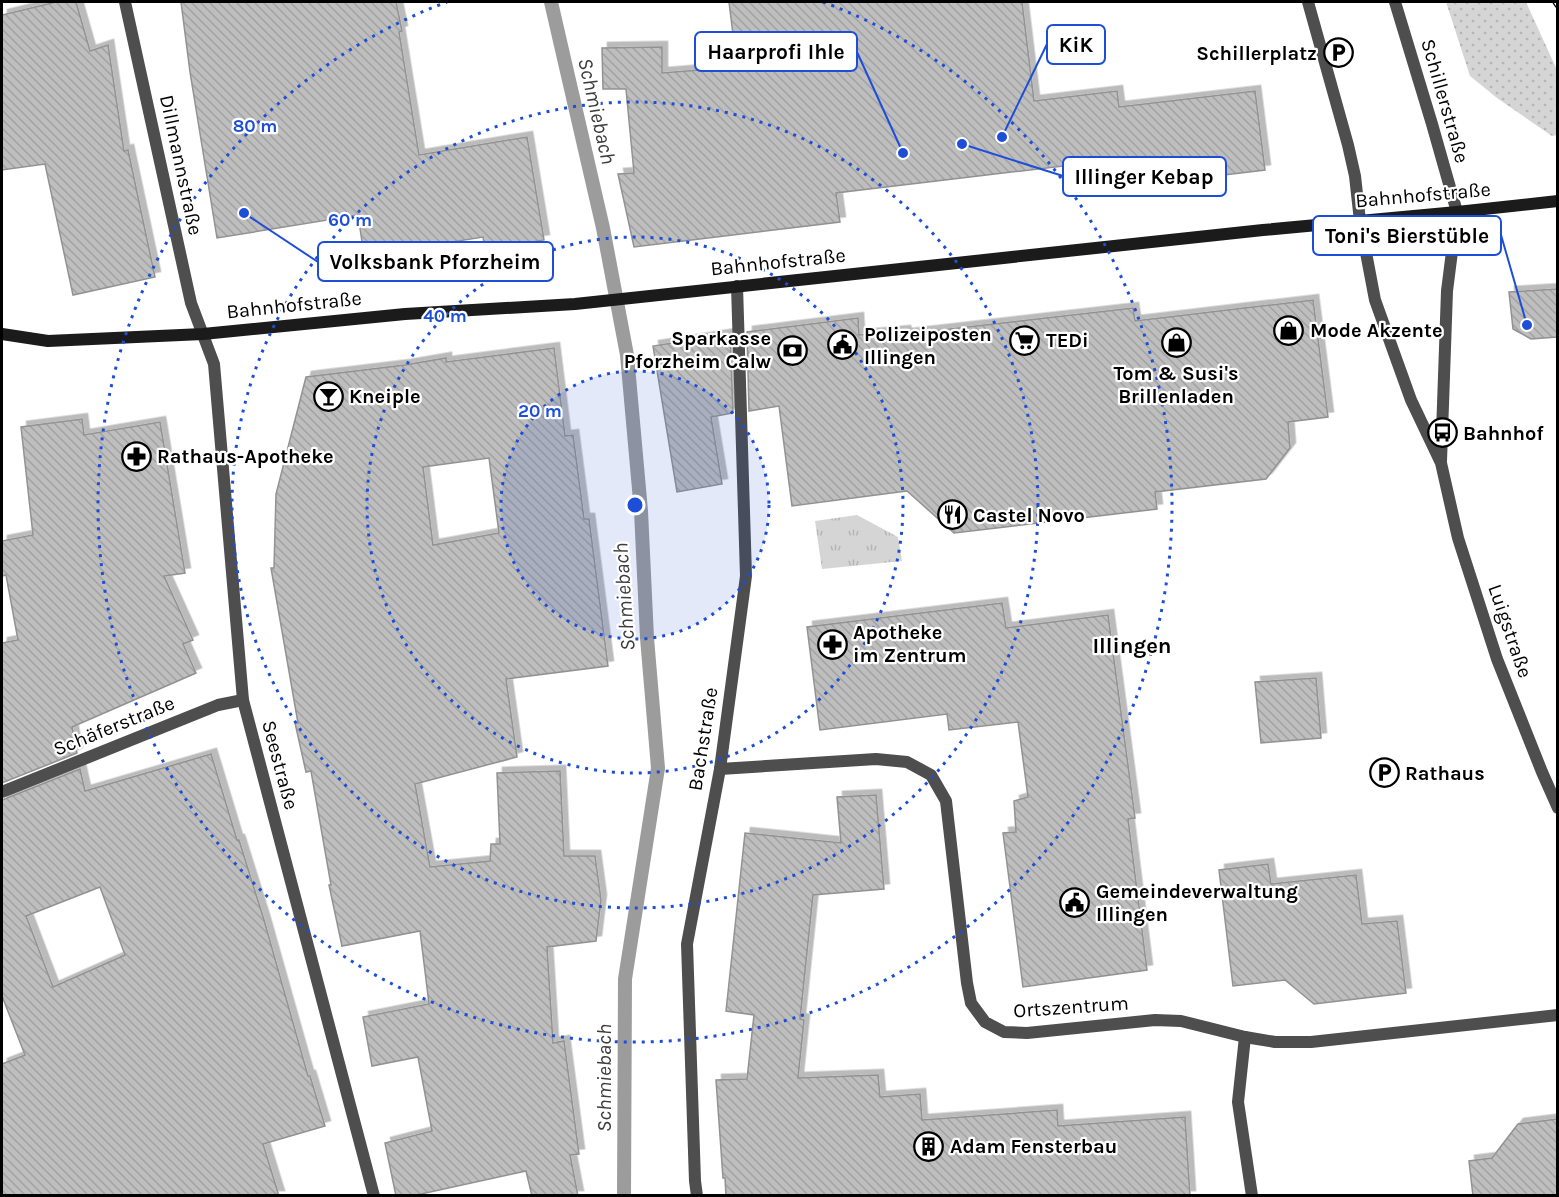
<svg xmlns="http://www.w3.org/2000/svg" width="1559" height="1197" font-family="Karla,sans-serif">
<defs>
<pattern id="grass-dots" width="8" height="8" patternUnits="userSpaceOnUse" patternTransform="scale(1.5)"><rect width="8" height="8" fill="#d5d5d5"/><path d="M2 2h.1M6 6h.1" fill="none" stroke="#b5b5b5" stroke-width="1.8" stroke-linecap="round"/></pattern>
<pattern id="park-tufts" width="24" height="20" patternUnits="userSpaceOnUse" patternTransform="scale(1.5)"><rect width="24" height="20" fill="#d5d5d5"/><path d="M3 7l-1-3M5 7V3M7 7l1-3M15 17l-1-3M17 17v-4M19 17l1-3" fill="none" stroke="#b5b5b5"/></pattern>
<pattern id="building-back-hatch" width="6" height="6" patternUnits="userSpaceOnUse" patternTransform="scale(1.5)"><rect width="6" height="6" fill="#bebebe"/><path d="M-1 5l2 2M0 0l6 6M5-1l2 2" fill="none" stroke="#a2a2a2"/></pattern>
<filter id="shadow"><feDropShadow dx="5.5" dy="-5.5" stdDeviation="0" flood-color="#0004"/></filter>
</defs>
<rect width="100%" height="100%" fill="#fff"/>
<path fill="url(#grass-dots)" d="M 1446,2 L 1526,2 L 1557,70 L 1557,135 L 1552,136 L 1497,98 L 1470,76 Z"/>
<path fill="url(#park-tufts)" d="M 857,515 L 898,537 L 902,561 L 822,569 L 815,521 Z"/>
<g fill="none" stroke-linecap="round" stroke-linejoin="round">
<path stroke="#9c9c9c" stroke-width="14" d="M 551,2 L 603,228 L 627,355 L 641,511 L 647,638 L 658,768 L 625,979 L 624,1196"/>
</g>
<g fill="url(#building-back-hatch)" stroke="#929292" stroke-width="1.5" fill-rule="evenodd" filter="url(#shadow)">
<path d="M 56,2 L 76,2 L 90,51 L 108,45 L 124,151 L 128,150 L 155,277 L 73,295 L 45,164 L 2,170 L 2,15 Z"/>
<path d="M 181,2 L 396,2 L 402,31 L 399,32 L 419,155 L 527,137 L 544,240 L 485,250 L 483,237 L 414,248 L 415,254 L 365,262 L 358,215 L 217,238 L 190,72 Z"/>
<path d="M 729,2 L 1022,2 L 1034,101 L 1117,91 L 1119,107 L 1255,91 L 1265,170 L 1183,180 L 1181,160 L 1081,171 L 1080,164 L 836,193 L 840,222 L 634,247 L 618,174 L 634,173 L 626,89 L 603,89 L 602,48 L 662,47 L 662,73 L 737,67 Z"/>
<path d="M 1557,289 L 1557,337 L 1531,339 L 1513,329 L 1509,292 Z"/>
<path d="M 1313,300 L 1328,417 L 1288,422 L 1290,448 L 1266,479 L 1155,492 L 1157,509 L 954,533 L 907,491 L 792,506 L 779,406 L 749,411 L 747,332 L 858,318 L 859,335 L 905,331 L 906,334 L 1133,308 L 1135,321 Z"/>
<path d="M 730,334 L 733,413 L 711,417 L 722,484 L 677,492 L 653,346 Z"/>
<path d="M 554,348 L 565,436 L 573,435 L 584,519 L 589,519 L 608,666 L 506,679 L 517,757 L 415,784 L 430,867 L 490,861 L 491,844 L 500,844 L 497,773 L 560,771 L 564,856 L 595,856 L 601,900 L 596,941 L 547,947 L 553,1043 L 564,1041 L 579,1154 L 570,1155 L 578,1196 L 532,1196 L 526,1171 L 412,1196 L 396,1196 L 385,1143 L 432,1131 L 418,1057 L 372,1066 L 363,1017 L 429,1004 L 420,931 L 342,946 L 329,885 L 331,885 L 311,771 L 306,772 L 295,723 L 298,723 L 271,568 L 274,568 L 276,494 L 306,377 L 405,365 L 446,358 L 446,362 ZM 489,458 L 499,533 L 433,545 L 423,467 Z"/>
<path d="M 82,419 L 84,435 L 160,422 L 185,573 L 164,576 L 193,640 L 183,644 L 196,673 L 72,727 L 77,753 L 2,783 L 2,643 L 18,640 L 6,575 L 2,576 L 2,541 L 33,535 L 21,427 Z"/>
<path d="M 1002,603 L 1006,628 L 1108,615 L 1135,818 L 1128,819 L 1147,970 L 1023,987 L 1003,833 L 1016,832 L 1014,801 L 1028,797 L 1018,722 L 949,730 L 947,714 L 820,730 L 807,627 Z"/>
<path d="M 1316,678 L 1321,738 L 1261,743 L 1255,682 Z"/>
<path d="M 211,754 L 237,840 L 239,840 L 264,920 L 308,1076 L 310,1076 L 325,1126 L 263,1144 L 279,1196 L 2,1196 L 2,1064 L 25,1055 L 2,996 L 2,800 L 80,769 L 85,791 ZM 100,887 L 125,955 L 53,987 L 26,916 Z"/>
<path d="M 876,795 L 884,889 L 813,895 L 800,1019 L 804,1020 L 798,1078 L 878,1075 L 880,1097 L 920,1094 L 922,1120 L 1057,1110 L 1058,1126 L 1185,1117 L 1190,1196 L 726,1196 L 725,1178 L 723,1178 L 716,1080 L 747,1079 L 754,1015 L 726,1011 L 745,833 L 841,843 L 837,797 Z"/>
<path d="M 1268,864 L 1271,884 L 1356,875 L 1362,924 L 1397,921 L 1406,993 L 1314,1004 L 1285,980 L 1233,986 L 1219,870 Z"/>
<path d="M 1557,1119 L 1557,1196 L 1473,1196 L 1469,1161 L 1492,1158 L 1518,1124 Z"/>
</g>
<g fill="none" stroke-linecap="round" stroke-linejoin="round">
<g stroke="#4e4e4e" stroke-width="12">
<path d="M 1308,2 L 1348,145 L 1355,176 L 1360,221"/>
<path d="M 1395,2 L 1432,124 L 1457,212"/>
</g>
<g stroke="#4e4e4e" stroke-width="12">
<path d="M 125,2 L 191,303 L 214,364 L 243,700 L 374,1196"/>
<path d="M 1360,221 L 1375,300 L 1411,400 L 1441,463 L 1458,538 L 1497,659 L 1542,772 L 1558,808"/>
<path d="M 1441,461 L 1447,291 L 1457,212"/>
<path d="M 720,769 L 876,759 L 907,762 L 931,775 L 946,801 L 967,983 L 971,1003 L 985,1022 L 1004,1032 L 1027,1033 L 1155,1020 L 1181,1021 L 1245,1037 L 1275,1042 L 1311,1042 L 1558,1015"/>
<path d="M 2,792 L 218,705 L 243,700"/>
<path d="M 1245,1037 L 1238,1102 L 1252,1196"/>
<path d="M 697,1196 L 695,1181 L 687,944 L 720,769 L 746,576 L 737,286"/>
</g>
<path stroke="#1b1b1b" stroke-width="12" d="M 2,334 L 48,341 L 203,334 L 405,314 L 575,304 L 1263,230 L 1457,212 L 1558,201"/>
<defs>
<path id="rail" d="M 1556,2 L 1558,5"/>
</defs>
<use href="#rail" stroke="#000" stroke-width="7"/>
<use href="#rail" stroke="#fff" stroke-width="4.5" stroke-dasharray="14" stroke-linecap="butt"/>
</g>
<circle cx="635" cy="505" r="134" fill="#1d4ed8" fill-opacity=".12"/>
<g fill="none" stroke="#1d4ed8" stroke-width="3" stroke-dasharray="3 6">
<circle cx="635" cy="505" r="134"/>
<circle cx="635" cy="505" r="268"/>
<circle cx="635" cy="505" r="403"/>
<path d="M823 2A537 537 0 1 1 447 2"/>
</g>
<defs>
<symbol id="parking-ring" viewBox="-11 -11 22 22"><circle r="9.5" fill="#fff" stroke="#000" stroke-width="1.5"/><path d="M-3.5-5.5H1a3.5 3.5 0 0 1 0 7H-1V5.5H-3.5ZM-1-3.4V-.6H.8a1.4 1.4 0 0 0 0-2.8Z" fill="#000"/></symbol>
<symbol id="shop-ring" viewBox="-11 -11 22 22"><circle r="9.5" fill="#fff" stroke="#000" stroke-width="1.5"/><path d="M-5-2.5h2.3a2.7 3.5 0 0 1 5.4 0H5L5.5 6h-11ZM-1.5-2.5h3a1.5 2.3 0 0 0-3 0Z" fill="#000"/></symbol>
<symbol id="supermarket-ring" viewBox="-11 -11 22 22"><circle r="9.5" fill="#fff" stroke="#000" stroke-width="1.5"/><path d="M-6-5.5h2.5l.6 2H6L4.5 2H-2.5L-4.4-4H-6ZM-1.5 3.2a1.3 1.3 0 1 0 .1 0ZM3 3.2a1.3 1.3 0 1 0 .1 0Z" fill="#000"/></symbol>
<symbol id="civic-ring" viewBox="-11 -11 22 22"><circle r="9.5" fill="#fff" stroke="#000" stroke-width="1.5"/><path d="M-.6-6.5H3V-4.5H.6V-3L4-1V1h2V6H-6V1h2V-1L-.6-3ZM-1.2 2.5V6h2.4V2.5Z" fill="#000"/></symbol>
<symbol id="bank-ring" viewBox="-11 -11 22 22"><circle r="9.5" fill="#fff" stroke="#000" stroke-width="1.5"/><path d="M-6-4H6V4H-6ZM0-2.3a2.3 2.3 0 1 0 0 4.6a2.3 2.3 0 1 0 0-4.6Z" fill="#000"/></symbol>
<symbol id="bar-ring" viewBox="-11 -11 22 22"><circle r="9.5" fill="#fff" stroke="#000" stroke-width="1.5"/><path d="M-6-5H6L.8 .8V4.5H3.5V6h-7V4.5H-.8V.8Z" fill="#000"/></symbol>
<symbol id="bus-ring" viewBox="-11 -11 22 22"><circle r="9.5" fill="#fff" stroke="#000" stroke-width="1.5"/><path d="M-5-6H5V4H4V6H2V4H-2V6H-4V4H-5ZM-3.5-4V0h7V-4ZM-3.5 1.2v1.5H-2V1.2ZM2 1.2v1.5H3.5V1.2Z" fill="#000"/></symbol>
<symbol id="pharmacy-ring" viewBox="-11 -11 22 22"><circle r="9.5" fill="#fff" stroke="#000" stroke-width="1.5"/><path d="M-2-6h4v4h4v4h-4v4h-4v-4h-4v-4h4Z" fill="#000"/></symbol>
<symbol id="restaurant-ring" viewBox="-11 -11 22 22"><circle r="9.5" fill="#fff" stroke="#000" stroke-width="1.5"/><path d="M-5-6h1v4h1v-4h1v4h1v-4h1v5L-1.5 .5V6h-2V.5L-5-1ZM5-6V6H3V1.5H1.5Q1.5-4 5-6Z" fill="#000"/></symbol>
<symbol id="building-ring" viewBox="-11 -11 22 22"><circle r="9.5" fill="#fff" stroke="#000" stroke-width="1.5"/><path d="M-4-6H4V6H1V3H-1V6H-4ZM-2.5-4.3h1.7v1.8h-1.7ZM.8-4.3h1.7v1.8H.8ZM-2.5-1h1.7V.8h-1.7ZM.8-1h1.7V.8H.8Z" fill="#000"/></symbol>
</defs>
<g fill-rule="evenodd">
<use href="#parking-ring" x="1322" y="36" width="33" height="33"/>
<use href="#shop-ring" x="1272" y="314" width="33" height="33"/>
<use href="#supermarket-ring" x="1008" y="324" width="33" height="33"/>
<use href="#shop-ring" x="1160" y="326" width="33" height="33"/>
<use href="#civic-ring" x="826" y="328" width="33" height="33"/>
<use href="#bank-ring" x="776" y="334" width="33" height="33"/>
<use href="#bar-ring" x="312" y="380" width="33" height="33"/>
<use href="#bus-ring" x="1426" y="416" width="33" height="33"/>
<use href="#pharmacy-ring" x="120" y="440" width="33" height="33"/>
<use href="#restaurant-ring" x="936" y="498" width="33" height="33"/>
<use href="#pharmacy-ring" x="816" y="628" width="33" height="33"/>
<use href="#parking-ring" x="1368" y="756" width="33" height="33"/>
<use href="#civic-ring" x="1058" y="886" width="33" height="33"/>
<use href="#building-ring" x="912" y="1130" width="33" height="33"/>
</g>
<g text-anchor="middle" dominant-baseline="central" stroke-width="4.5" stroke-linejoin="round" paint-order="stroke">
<g font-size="20" font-weight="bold" fill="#000" stroke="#fff" text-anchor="start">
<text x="1317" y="53" text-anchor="end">Schillerplatz</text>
<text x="1310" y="330">Mode Akzente</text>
<text x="864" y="334">Polizeiposten<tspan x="864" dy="23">Illingen</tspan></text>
<text x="771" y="338" text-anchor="end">Sparkasse<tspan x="771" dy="23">Pforzheim Calw</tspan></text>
<text x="1046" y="340">TEDi</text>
<text x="1176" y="373" text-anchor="middle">Tom &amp; Susi's<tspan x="1176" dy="23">Brillenladen</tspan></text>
<text x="349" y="396">Kneiple</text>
<text x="1463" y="433">Bahnhof</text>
<text x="157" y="456">Rathaus-Apotheke</text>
<text x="973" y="515">Castel Novo</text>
<text x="853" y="632">Apotheke<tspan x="853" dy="23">im Zentrum</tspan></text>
<text x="1405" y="773">Rathaus</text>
<text x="1096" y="891">Gemeindeverwaltung<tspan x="1096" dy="23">Illingen</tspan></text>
<text x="950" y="1146">Adam Fensterbau</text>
</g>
<g font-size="20" fill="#000" stroke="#fff">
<text transform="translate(1445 101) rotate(74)">Schillerstraße</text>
<text transform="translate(181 165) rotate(78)">Dillmannstraße</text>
<text transform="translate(1423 195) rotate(-5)">Bahnhofstraße</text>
<text transform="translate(778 262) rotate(-6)">Bahnhofstraße</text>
<text transform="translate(294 305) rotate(-6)">Bahnhofstraße</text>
<text transform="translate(1510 631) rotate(71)">Luigstraße</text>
<text transform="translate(114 726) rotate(-22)">Schäferstraße</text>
<text transform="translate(703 739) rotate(-81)">Bachstraße</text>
<text transform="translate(280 765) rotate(75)">Seestraße</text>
<text transform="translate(1071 1007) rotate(-4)">Ortszentrum</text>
</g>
<g font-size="21" font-style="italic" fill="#3d3d3d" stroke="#fff">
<text transform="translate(597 111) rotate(77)">Schmiebach</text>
<text transform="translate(624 597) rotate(-94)">Schmiebach</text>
<text transform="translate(604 1078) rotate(-90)">Schmiebach</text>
</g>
<g font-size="22" font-weight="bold" fill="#000" stroke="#fff">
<text x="1132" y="646">Illingen</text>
</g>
</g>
<circle cx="635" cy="505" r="9" fill="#1d4ed8" stroke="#fff" stroke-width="3"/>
<g font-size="18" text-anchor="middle" font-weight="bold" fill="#1d4ed8" stroke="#fff" stroke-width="4.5" stroke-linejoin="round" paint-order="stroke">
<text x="255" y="132">80 m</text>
<text x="350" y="226">60 m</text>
<text x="445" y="322">40 m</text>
<text x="540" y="417">20 m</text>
</g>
<path fill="none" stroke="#1d4ed8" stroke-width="2" d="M1002 137L1047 44M903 153L857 52M962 144L1063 176M1527 325L1501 235M244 213L318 262"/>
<g fill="#1d4ed8" stroke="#fff" stroke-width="2">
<circle cx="1002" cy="137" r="6"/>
<circle cx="903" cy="153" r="6"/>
<circle cx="962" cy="144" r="6"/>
<circle cx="1527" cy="325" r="6"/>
<circle cx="244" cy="213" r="6"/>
</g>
<g fill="#fff" stroke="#1d4ed8" stroke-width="2">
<rect x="1047" y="25" width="58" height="39" rx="6"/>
<rect x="695" y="32" width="162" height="39" rx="6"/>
<rect x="1063" y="157" width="163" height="39" rx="6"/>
<rect x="1313" y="216" width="188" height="39" rx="6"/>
<rect x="318" y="242" width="235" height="39" rx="6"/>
</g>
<g font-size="21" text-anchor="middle" font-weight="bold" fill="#000">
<text x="1076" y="52">KiK</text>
<text x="776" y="59">Haarprofi Ihle</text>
<text x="1144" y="184">Illinger Kebap</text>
<text x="1407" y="243">Toni's Bierstüble</text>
<text x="435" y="269">Volksbank Pforzheim</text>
</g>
<rect width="1559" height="1197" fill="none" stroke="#000000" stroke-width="6"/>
</svg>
